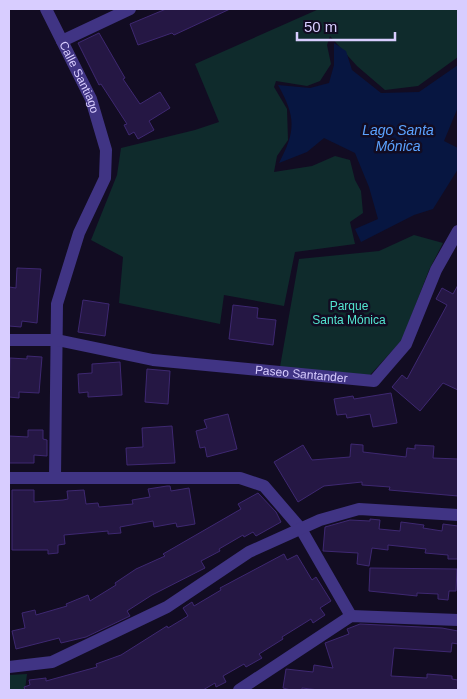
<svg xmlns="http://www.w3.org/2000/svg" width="467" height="699" font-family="Arial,sans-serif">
<rect width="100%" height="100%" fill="#120c22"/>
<g fill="#0f2b2c">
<path d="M 319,9 L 458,9 L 458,57 L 418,86 L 385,90 L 357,66 L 330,36 L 327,45 L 331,64 L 320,81 L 307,86 L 276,81 L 274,87 L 287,109 L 288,140 L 277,156 L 274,172 L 312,166 L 335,156 L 350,160 L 355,180 L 361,191 L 363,213 L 350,222 L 355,244 L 295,252 L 284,306 L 224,295 L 220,324 L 119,303 L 123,257 L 91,240 L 117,175 L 121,148 L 195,130 L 219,122 L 195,64 Z"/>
<path d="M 414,235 L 443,243 L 429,270 L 402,340 L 370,375 L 280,367 L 299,259 L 379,251 Z"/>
<path d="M 27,674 L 25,690 L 9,690 L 9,675 Z"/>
</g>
<path fill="#071641" d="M 334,43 L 346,51 L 352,70 L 381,93 L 419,92 L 458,65 L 458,107 L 444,141 L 458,148 L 458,169 L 433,209 L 414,215 L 361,242 L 355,229 L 378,219 L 369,187 L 355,153 L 324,138 L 307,152 L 279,163 C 296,131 296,117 278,85 L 310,88 L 329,83 L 334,65 Z"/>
<g fill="#251744" stroke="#3e2871">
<path d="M 166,9 L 230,9 L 174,35 L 172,33 L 138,45 L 130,24 Z"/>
<path d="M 99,33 L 125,78 L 123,79 L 140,104 L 160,92 L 170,108 L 149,121 L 154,130 L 138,139 L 134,132 L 129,135 L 124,125 L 127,124 L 101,84 L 99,85 L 78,43 Z"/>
<path d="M 17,268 L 41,269 L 37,323 L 22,321 L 21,327 L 9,326 L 9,287 L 16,288 Z"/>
<path d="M 458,285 L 458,390 L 443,383 L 420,411 L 392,387 L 402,375 L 407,379 L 447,305 L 436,299 L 442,288 L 453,294 Z"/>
<path d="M 83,300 L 109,304 L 105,336 L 78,332 Z"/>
<path d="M 233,305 L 258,308 L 257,318 L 276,320 L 273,345 L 229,339 Z"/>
<path d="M 27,356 L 42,357 L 39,393 L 19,392 L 19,398 L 9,397 L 10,358 L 27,359 Z"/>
<path d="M 120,362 L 122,395 L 88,397 L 88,392 L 79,393 L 78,374 L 92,373 L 92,364 Z"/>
<path d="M 147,369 L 170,371 L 168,404 L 145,402 Z"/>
<path d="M 391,393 L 397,423 L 373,427 L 370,414 L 347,418 L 346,414 L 337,415 L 334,399 L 353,396 L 354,399 Z"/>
<path d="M 228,414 L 237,449 L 207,457 L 205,447 L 200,448 L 196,431 L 207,428 L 204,420 Z"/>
<path d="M 172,426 L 175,463 L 127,465 L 126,448 L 143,447 L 142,428 Z"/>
<path d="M 28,430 L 43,430 L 43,439 L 47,440 L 47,456 L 34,455 L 34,463 L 9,463 L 9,436 L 28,437 Z"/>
<path d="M 351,444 L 363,445 L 363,452 L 406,457 L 407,448 L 415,449 L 415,445 L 434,446 L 433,458 L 458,459 L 458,496 L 389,490 L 390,487 L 362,485 L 362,482 L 324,486 L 298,502 L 274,462 L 303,445 L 312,460 L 350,457 Z"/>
<path d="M 167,486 L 170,486 L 171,491 L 189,488 L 195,524 L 177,527 L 176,523 L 154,527 L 153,521 L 120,527 L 121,533 L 108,534 L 108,531 L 64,535 L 65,544 L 58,545 L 58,553 L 48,554 L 48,550 L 12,550 L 12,490 L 34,490 L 34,502 L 63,500 L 68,499 L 67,491 L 84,490 L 86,504 L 98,503 L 99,507 L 133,504 L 132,500 L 150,497 L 148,489 Z"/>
<path d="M 258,493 L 276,512 L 281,522 L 256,536 L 253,532 L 244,537 L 243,535 L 219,549 L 220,551 L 201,561 L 205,568 L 152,595 L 127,611 L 130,616 L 86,637 L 61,643 L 59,638 L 16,649 L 12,631 L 25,628 L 22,613 L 35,610 L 36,615 L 67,606 L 66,604 L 88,595 L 90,601 L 116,585 L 115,583 L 136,569 L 165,556 L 163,554 L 241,509 L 238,504 Z"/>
<path d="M 370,519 L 380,520 L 379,529 L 400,531 L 401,522 L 424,525 L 423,528 L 442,531 L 443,524 L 458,526 L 458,559 L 448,559 L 448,555 L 425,553 L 426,549 L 388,545 L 388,550 L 372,548 L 369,566 L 357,564 L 358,553 L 323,551 L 325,527 L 350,520 L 370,521 Z"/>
<path d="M 284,554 L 287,560 L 297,555 L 312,580 L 316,577 L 331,601 L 320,608 L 325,615 L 313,623 L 311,619 L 282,637 L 283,639 L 259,654 L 262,658 L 246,667 L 244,664 L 223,676 L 226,682 L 216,687 L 215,683 L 203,690 L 25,690 L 24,687 L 30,685 L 29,680 L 46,678 L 46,681 L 97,667 L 96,664 L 121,655 L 167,626 L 168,628 L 188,616 L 183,608 L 192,602 L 194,606 L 221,590 L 220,588 Z"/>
<path d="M 370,568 L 457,569 L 456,591 L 449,591 L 448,600 L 438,599 L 438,594 L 417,593 L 417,596 L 369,591 Z"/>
<path d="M 360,624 L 442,628 L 458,631 L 458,644 L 452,643 L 451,652 L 394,648 L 391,676 L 427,678 L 427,674 L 452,676 L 452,679 L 458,680 L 458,690 L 319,690 L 302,688 L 302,690 L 291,690 L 283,688 L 286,669 L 313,672 L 314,665 L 333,668 L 325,643 L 349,634 L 347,629 Z"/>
</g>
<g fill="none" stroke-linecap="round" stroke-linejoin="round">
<g stroke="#403484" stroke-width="12">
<path id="s1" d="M 46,9 L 91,99 L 106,150 L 105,178 L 79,233 L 57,304 L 55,477"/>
<path d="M 62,41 L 130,9"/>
<path id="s2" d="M 9,340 L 57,340 L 153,360 L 374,381 L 406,344 L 436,270 L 458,231"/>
<path d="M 9,478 L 240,478 L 264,486 L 301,529 L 351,616"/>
<path d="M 9,667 L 52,662 L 167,607 L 249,552 L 320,520 L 359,509 L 458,515"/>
<path d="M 239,690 L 351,616 L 458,620"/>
</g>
</g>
<g text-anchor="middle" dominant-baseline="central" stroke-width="5" stroke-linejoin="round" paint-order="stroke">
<g font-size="12" fill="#d8cdff" stroke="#120c22">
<text stroke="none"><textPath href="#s1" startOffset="76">Calle Santiago</textPath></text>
<text stroke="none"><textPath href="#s2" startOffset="295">Paseo Santander</textPath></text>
</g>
<g font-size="12" fill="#53e5d0" stroke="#120c22">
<text x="349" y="306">Parque<tspan x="349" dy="14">Santa Mónica</tspan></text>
</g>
<g font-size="14" font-style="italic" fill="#5ba3ff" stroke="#120c22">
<text x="398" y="130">Lago Santa<tspan x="398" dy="16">Mónica</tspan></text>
</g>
</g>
<rect width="467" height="699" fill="none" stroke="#d8cdff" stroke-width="20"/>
<path d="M297 32v8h98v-8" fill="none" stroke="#d8cdff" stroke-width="2.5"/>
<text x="304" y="32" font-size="15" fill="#d8cdff" stroke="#120c22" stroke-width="4" paint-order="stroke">50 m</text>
</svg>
